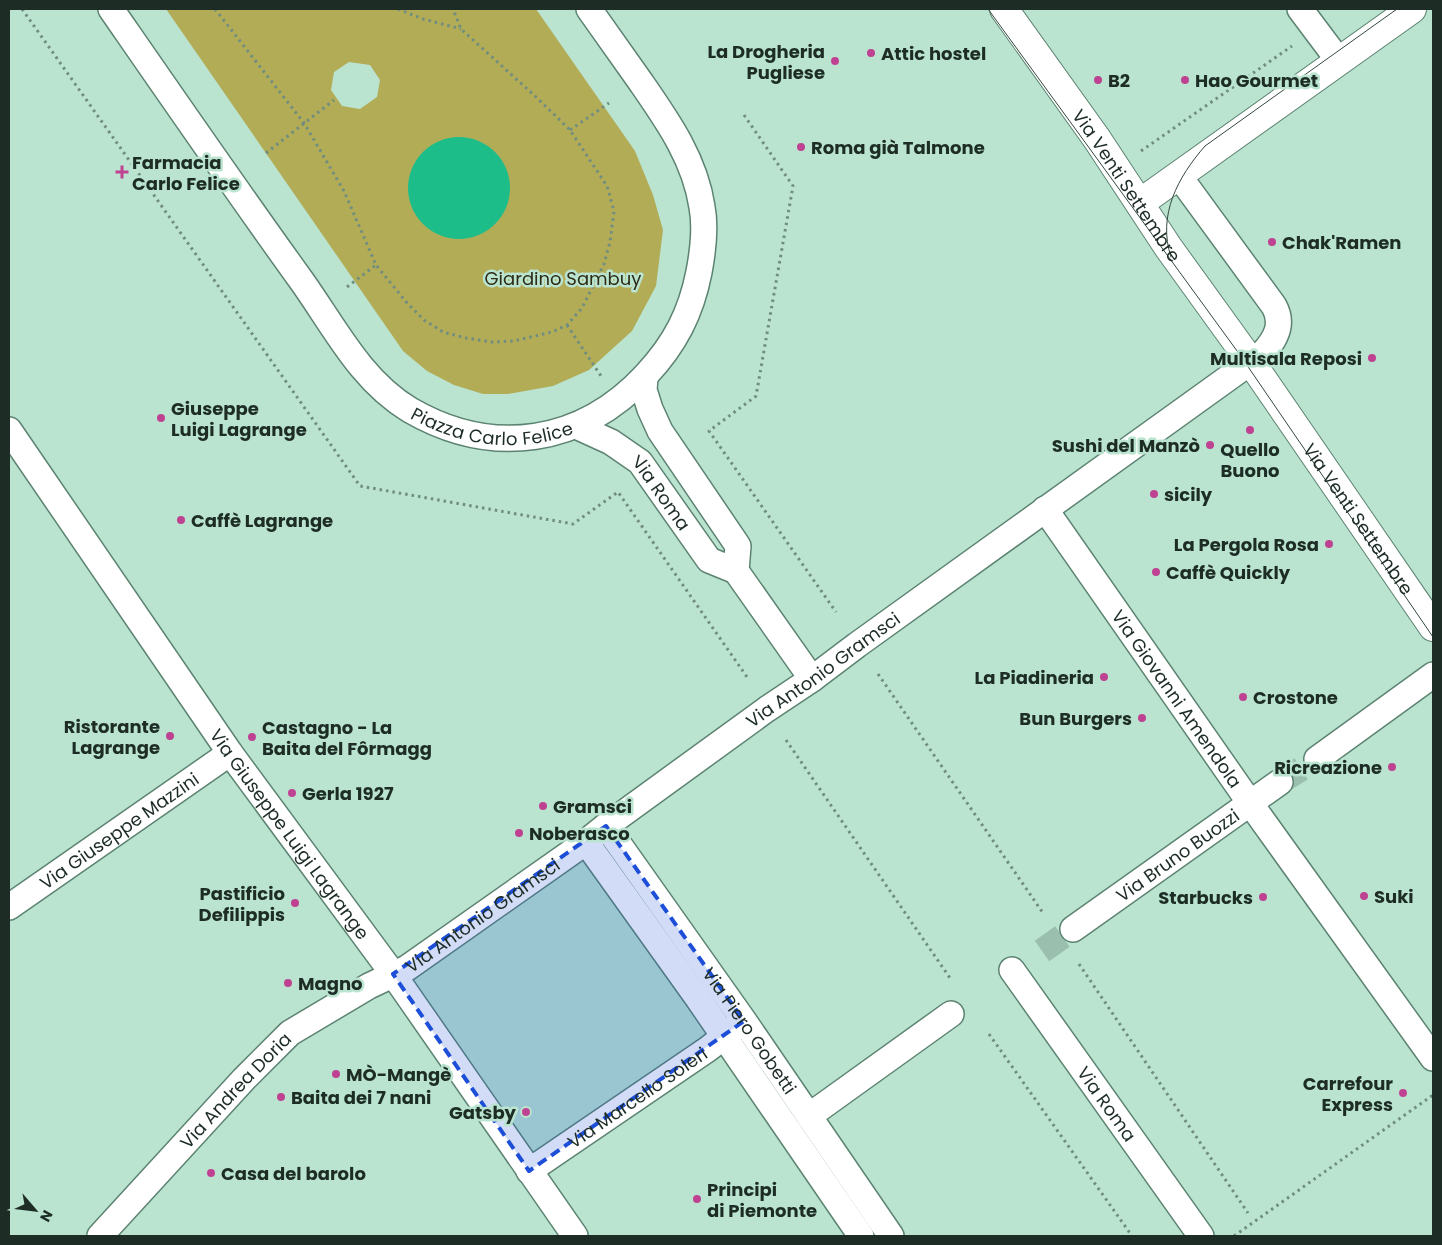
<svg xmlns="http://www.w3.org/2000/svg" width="1442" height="1245" font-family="Poppins,sans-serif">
<rect width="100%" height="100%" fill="#bae4d0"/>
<path fill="#b3ac57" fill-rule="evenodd" d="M 166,9 L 536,9 L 635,151 L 653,195 L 663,230 L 656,286 L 632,331 L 589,370 L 553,386 L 508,394 L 483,394 L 454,385 L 427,371 L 403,351 ZM 349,62 L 370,65 L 380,80 L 377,97 L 360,109 L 342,106 L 331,90 L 334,72 Z"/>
<circle fill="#1dbd8a" cx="459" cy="188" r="51"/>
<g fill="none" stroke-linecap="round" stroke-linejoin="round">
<g stroke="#9bbfae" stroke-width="25" stroke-dasharray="25 12" stroke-linecap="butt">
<path d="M 1280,782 L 1317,759"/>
<path d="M 1042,951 L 1073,929"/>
</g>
<defs>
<g id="street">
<path id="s1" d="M 111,9 C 174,100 236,190 301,280 C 334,326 360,380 410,410 C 493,458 582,444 646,375 C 675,344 691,313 699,272 C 703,251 706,228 702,207 C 695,159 667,120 640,81 C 623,57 606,33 589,9"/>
<path d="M 1300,9 L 1339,61"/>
<path d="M 645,377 L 644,390 L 650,409 L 660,431 L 738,546 L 736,571"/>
<path id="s2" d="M 576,426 L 611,442 L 640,462 L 709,560 L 736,571 L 812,679"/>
<path id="s3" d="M 9,430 L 230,753 L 393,974 L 575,1236"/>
<path id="s4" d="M 1045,509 L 1250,803 L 1433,1058"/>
<path d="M 1317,759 L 1433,675"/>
<path id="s5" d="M 606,826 L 744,1021 L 891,1236"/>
<path d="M 586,842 L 697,997 L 861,1236"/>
<path id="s6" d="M 9,907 L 230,753"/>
<path id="s7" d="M 1073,929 L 1280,782"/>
<path id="s8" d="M 1012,970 L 1201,1236"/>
<path d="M 809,1116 L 951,1014"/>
<path id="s9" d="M 529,1171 L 708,1049 L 736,1027"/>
<path id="s10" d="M 100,1236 L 244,1079 L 290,1033 L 369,986 L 407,968 L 586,842 L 606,826 L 767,709 L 812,679 L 857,645 L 1263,353 C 1276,339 1284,324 1274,306 L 1179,176"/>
</g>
<g id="secondary">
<path id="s11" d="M 1004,9 L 1097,139 L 1168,247 L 1251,362 L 1433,627"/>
<path d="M 1140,203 L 1412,9"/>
</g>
</defs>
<use href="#street" stroke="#5c8371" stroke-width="28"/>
<use href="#secondary" stroke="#5c8371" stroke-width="30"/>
<g stroke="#708d7f" stroke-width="3" stroke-dasharray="2.5 4" stroke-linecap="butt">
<path d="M 22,9 L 360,486 L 573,524 L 618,492 L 747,677"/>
<path d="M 215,9 L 304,123 L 344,191 L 376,265 L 407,303 L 424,320 L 443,332 L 466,338 L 492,342 L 514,341 L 552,332 L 567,325 L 582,308 L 604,264 L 610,242 L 614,211 L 607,186 L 570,130 L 535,96 L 461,29 L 453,9"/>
<path d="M 398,9 L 423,19 L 461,29"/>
<path d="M 744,115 L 793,186 L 756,396 L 709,431 L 836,612"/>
<path d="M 570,130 L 609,103"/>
<path d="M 1141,151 L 1292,46"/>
<path d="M 266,153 L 334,100"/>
<path d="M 347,287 L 376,265"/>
<path d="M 567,325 L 601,376"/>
<path d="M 878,674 L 1043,913"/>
<path d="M 786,740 L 950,978"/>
<path d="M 1079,964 L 1248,1213"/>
<path d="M 989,1034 L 1132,1236"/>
<path d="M 1234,1236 L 1433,1095"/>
</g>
<use href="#street" stroke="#fff" stroke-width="25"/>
<use href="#secondary" stroke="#fff" stroke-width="28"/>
<g stroke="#34483e" stroke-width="1">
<path d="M 988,9 L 1240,355 L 1433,637"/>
<path d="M 1171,257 C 1157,215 1178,177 1205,146 L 1397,9"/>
</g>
</g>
<path fill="#1d4ed8" fill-opacity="0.2" stroke="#1d4ed8" stroke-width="4" stroke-dasharray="10 6" stroke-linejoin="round" d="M 606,826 L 744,1021 L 529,1171 L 393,974 Z"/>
<g fill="#bf4292" stroke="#bae4d0" stroke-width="2">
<circle cx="871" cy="53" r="5"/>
<circle cx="835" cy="61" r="5"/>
<circle cx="1098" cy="80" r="5"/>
<circle cx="1185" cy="80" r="5"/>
<circle cx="801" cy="147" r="5"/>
<path d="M119.5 164.5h5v5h5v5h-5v5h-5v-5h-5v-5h5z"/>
<circle cx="1272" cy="242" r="5"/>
<circle cx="1372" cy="358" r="5"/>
<circle cx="161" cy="418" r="5"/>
<circle cx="1250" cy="430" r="5"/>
<circle cx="1210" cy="445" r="5"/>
<circle cx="1154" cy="494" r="5"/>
<circle cx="181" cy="520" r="5"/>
<circle cx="1329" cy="544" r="5"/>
<circle cx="1156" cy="572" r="5"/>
<circle cx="1104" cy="677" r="5"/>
<circle cx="1243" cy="697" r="5"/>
<circle cx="1142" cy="718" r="5"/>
<circle cx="170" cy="736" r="5"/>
<circle cx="252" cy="737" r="5"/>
<circle cx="1392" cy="767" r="5"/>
<circle cx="292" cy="793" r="5"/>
<circle cx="543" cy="806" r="5"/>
<circle cx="519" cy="833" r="5"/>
<circle cx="1364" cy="896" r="5"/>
<circle cx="1263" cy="897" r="5"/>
<circle cx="295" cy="903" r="5"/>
<circle cx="288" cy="983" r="5"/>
<circle cx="336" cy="1074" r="5"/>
<circle cx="1403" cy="1093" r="5"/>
<circle cx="281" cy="1097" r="5"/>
<circle cx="526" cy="1112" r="5"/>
<circle cx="211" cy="1173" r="5"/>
<circle cx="697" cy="1199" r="5"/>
</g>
<g text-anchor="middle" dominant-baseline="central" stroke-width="5" stroke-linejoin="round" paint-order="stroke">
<g font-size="18" font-weight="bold" fill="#1d2d25" stroke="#bae4d0" text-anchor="start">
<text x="825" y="51" text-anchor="end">La Drogheria<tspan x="825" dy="21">Pugliese</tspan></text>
<text x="881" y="53">Attic hostel</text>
<text x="1108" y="80">B2</text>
<text x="1195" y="80">Hao Gourmet</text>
<text x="811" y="147">Roma già Talmone</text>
<text x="132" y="162">Farmacia<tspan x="132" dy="21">Carlo Felice</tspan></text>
<text x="1282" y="242">Chak'Ramen</text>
<text x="1362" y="358" text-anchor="end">Multisala Reposi</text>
<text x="171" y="408">Giuseppe<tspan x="171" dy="21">Luigi Lagrange</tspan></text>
<text x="1200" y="445" text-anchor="end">Sushi del Manzò</text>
<text x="1250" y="449" text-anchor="middle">Quello<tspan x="1250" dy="21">Buono</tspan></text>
<text x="1164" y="494">sicily</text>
<text x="191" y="520">Caffè Lagrange</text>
<text x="1319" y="544" text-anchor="end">La Pergola Rosa</text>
<text x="1166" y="572">Caffè Quickly</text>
<text x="1094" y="677" text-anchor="end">La Piadineria</text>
<text x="1253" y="697">Crostone</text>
<text x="1132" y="718" text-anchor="end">Bun Burgers</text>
<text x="160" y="726" text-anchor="end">Ristorante<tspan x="160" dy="21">Lagrange</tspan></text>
<text x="262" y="727">Castagno - La<tspan x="262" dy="21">Baita del Fôrmagg</tspan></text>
<text x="1382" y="767" text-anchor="end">Ricreazione</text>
<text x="302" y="793">Gerla 1927</text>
<text x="553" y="806">Gramsci</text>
<text x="529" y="833">Noberasco</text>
<text x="285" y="893" text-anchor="end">Pastificio<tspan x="285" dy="21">Defilippis</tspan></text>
<text x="1374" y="896">Suki</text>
<text x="1253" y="897" text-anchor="end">Starbucks</text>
<text x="298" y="983">Magno</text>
<text x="346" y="1074">MÒ-Mangè</text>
<text x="1393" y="1083" text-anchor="end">Carrefour<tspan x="1393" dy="21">Express</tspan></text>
<text x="291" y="1097">Baita dei 7 nani</text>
<text x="516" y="1112" text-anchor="end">Gatsby</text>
<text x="221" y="1173">Casa del barolo</text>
<text x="707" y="1189">Principi<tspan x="707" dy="21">di Piemonte</tspan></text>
</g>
<g font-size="18" fill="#1d2d25" stroke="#bae4d0">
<text stroke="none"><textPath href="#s11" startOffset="215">Via Venti Settembre</textPath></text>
<text stroke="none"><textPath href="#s1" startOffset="588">Piazza Carlo Felice</textPath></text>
<text stroke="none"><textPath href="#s2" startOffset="111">Via Roma</textPath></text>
<text stroke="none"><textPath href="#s11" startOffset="621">Via Venti Settembre</textPath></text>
<text stroke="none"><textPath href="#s10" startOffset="924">Via Antonio Gramsci</textPath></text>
<text stroke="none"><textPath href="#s4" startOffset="231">Via Giovanni Amendola</textPath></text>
<text stroke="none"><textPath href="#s6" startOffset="134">Via Giuseppe Mazzini</textPath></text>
<text stroke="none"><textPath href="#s3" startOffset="492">Via Giuseppe Luigi Lagrange</textPath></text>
<text stroke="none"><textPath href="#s7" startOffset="128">Via Bruno Buozzi</textPath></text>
<text stroke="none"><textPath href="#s10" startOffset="504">Via Antonio Gramsci</textPath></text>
<text stroke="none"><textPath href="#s5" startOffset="250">Via Piero Gobetti</textPath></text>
<text stroke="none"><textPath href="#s10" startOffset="199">Via Andrea Doria</textPath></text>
<text stroke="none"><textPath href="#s9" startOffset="131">Via Marcello Soleri</textPath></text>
<text stroke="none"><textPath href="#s8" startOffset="164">Via Roma</textPath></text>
</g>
<g font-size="18" fill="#2c2b16" stroke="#bae4d0">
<text x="563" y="278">Giardino Sambuy</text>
</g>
</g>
<rect width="1442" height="1245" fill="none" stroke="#1d2d25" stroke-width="20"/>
<g transform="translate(35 1210) rotate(118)" stroke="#bae4d0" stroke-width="4" paint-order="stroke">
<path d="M0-4L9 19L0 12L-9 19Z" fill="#1d2d25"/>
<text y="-8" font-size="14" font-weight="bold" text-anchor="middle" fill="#1d2d25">N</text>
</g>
</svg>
